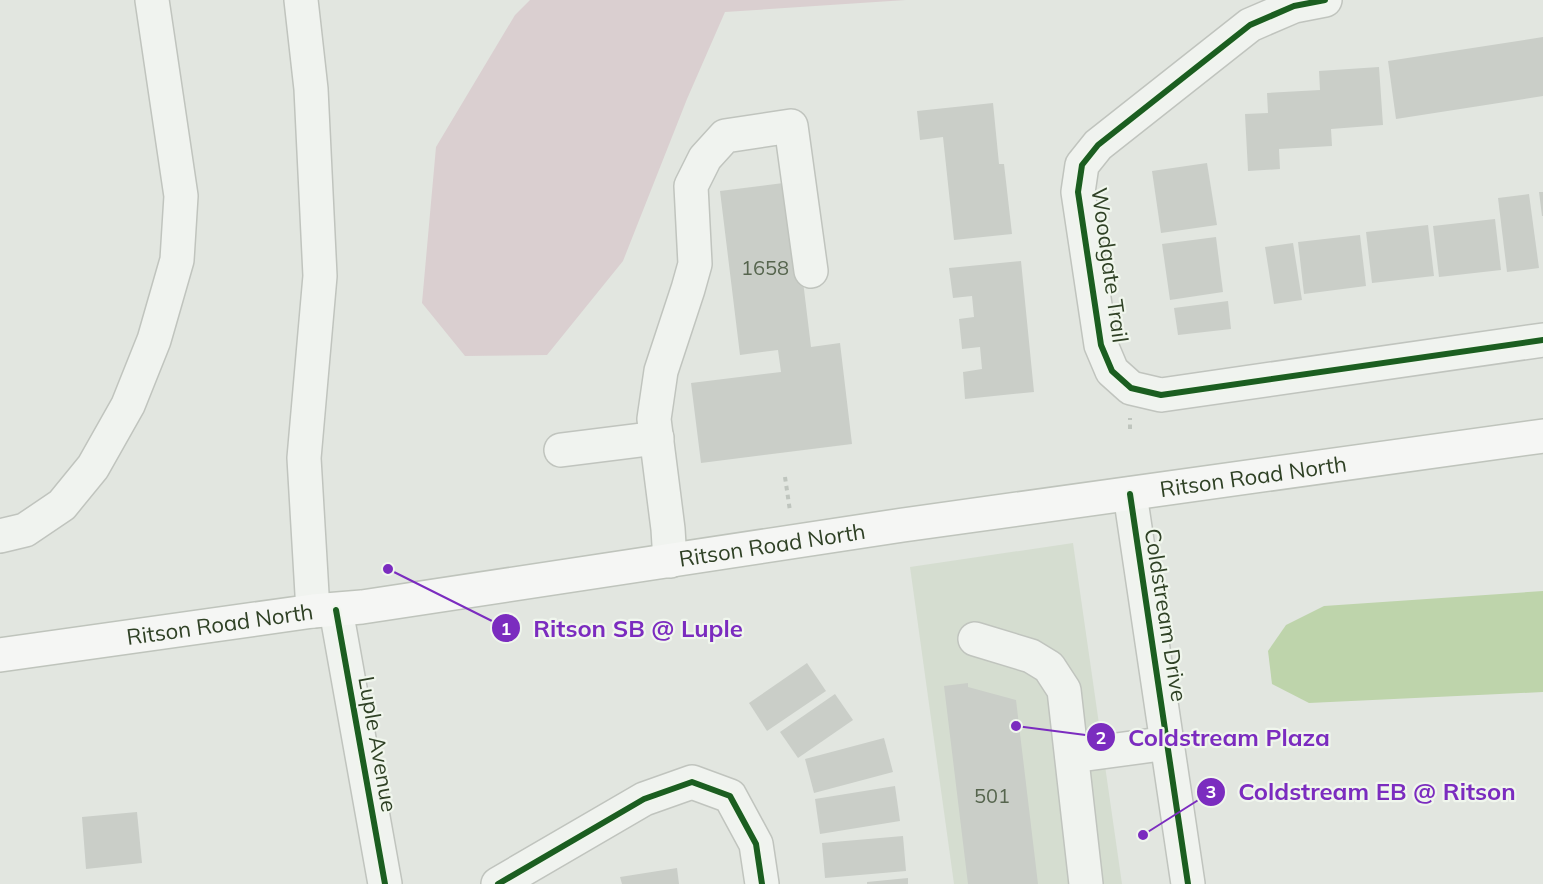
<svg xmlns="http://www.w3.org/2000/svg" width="1543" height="884" font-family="Mulish,sans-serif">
<rect width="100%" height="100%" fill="#e2e6e0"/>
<path fill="#d5ddd0" d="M 1073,543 L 1122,884 L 954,884 L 910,567 Z"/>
<path fill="#dacfd0" d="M 530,0 L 906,0 L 725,12 L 687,99 L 623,261 L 547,355 L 465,356 L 422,303 L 436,147 L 515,15 Z"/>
<path fill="#bed4ab" d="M 1543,591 L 1543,692 L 1309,703 L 1272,684 L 1268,651 L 1286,625 L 1324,606 Z"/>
<g fill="#cacec8">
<path d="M 1543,37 L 1543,96 L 1396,119 L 1388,61 Z"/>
<path d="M 1379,67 L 1383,125 L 1331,129 L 1332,146 L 1279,149 L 1280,169 L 1248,171 L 1245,114 L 1268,113 L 1267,93 L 1320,90 L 1319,71 Z"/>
<path d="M 993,103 L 999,164 L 1004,164 L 1012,234 L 954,240 L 943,137 L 920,140 L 917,111 Z"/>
<path d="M 1207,163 L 1217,225 L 1161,233 L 1152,171 Z"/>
<path d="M 791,182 L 811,347 L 840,343 L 852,444 L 701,463 L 691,383 L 781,372 L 778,350 L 740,355 L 720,191 Z"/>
<path d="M 1539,192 L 1543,192 L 1543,216 L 1542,216 Z"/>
<path d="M 1529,194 L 1539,268 L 1507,272 L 1498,198 Z"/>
<path d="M 1495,219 L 1501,270 L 1439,277 L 1433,226 Z"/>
<path d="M 1428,225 L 1434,276 L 1372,283 L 1366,232 Z"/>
<path d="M 1360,235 L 1366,286 L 1304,294 L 1298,242 Z"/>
<path d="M 1216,237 L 1223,292 L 1170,300 L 1162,244 Z"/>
<path d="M 1293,243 L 1302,300 L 1274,304 L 1265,247 Z"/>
<path d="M 1021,261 L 1034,392 L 965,399 L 963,372 L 982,369 L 980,347 L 962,349 L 959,319 L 974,317 L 972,296 L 953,298 L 949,268 Z"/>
<path d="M 1228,301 L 1231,329 L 1178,335 L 1174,308 Z"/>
<path d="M 807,663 L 826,691 L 767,731 L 749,703 Z"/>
<path d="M 968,683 L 968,687 L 1016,700 L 1038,884 L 968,884 L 944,686 Z"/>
<path d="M 835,694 L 853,720 L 798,758 L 780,732 Z"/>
<path d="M 884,738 L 893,772 L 814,793 L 805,759 Z"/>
<path d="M 895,786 L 900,821 L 820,834 L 815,799 Z"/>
<path d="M 137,812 L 142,863 L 86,869 L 82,817 Z"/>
<path d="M 903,836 L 906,871 L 825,878 L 822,843 Z"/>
<path d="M 677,868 L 679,884 L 622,884 L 620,877 Z"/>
<path d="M 908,878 L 908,884 L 867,884 L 867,882 Z"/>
</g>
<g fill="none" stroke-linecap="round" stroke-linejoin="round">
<defs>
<g id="minor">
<path d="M 301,0 L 311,89 L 320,276 L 304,458 L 313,611"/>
<path d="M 1325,0 L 1294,6 L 1250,25 L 1098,145 L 1082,165 L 1078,192 L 1101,345 L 1112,371 L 1131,388 L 1161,395 L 1543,340"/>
<path d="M 561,450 L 657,438"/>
<path d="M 1130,494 L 1188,884"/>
<path d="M 0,536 L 25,530 L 62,505 L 93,467 L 128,405 L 154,340 L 177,260 L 181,196 L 152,0"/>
<path d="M 670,561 L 668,529 L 654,419 L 661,371 L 688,289 L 695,264 L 691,186 L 705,158 L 725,136 L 791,126 L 811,271"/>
<path d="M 336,610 L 385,884"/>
<path d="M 975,639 L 1031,656 L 1049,667 L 1064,690 L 1086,884"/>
<path d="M 1072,756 L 1168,743"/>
<path d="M 498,884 L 644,799 L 692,782 L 730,796 L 756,844 L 762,884"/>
</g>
<g id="major">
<path id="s1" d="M 0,655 L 313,611 L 362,607 L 903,525 L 1543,436"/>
</g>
</defs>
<use href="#minor" stroke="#c0c4be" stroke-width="36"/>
<use href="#major" stroke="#bfc4bc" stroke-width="36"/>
<g stroke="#bfc5be" stroke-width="4" stroke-dasharray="4.5 4.5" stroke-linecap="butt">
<path d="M 1130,429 L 1130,418"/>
<path d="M 785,477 L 790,511"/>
</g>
<use href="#minor" stroke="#f0f3ef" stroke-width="33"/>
<use href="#major" stroke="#f5f6f4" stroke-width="33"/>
<defs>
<g id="cycleway">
<path d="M 1325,0 L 1294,6 L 1250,25 L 1098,145 L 1082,165 L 1078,192 L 1101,345 L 1112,371 L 1131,388 L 1161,395 L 1543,340"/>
<path d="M 1130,494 L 1188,884"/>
<path d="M 336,610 L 385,884"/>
<path d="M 498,884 L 644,799 L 692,782 L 730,796 L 756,844 L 762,884"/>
</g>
</defs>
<use href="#cycleway" stroke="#f0f6ed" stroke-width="10"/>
<use href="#cycleway" stroke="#1b5e20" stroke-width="6"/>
</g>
<g text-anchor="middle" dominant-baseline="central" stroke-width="4.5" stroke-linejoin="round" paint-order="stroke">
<g font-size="20" fill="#56654e">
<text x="765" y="267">1658</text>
<text x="992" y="795">501</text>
</g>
<g font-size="22" fill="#2f4125" stroke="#f0f6ed">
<text transform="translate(1110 265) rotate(82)">Woodgate Trail</text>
<text stroke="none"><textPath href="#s1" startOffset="1266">Ritson Road North</textPath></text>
<text stroke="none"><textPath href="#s1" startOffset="780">Ritson Road North</textPath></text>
<text transform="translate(1166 615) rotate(81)">Coldstream Drive</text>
<text stroke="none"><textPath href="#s1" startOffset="222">Ritson Road North</textPath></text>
<text transform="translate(378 744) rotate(80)">Luple Avenue</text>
</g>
</g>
<path fill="none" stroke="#7b2cbf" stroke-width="2" d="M388 569L506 628M1016 726L1101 737M1143 835L1211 792"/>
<g fill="#7b2cbf" stroke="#f0f6ed" stroke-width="2">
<circle cx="388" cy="569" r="6"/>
<circle cx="1016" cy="726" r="6"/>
<circle cx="1143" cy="835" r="6"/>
<circle cx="506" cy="628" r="15"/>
<circle cx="1101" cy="737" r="15"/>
<circle cx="1211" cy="792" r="15"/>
</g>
<g font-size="18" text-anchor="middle" font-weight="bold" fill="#fff">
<text x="506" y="635">1</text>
<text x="1101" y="744">2</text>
<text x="1211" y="798">3</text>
</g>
<g font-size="24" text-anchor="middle" font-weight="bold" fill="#7b2cbf" stroke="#f0f6ed" stroke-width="4.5" stroke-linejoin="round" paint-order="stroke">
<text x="638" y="637">Ritson SB @ Luple</text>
<text x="1229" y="746">Coldstream Plaza</text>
<text x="1377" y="800">Coldstream EB @ Ritson</text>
</g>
</svg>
